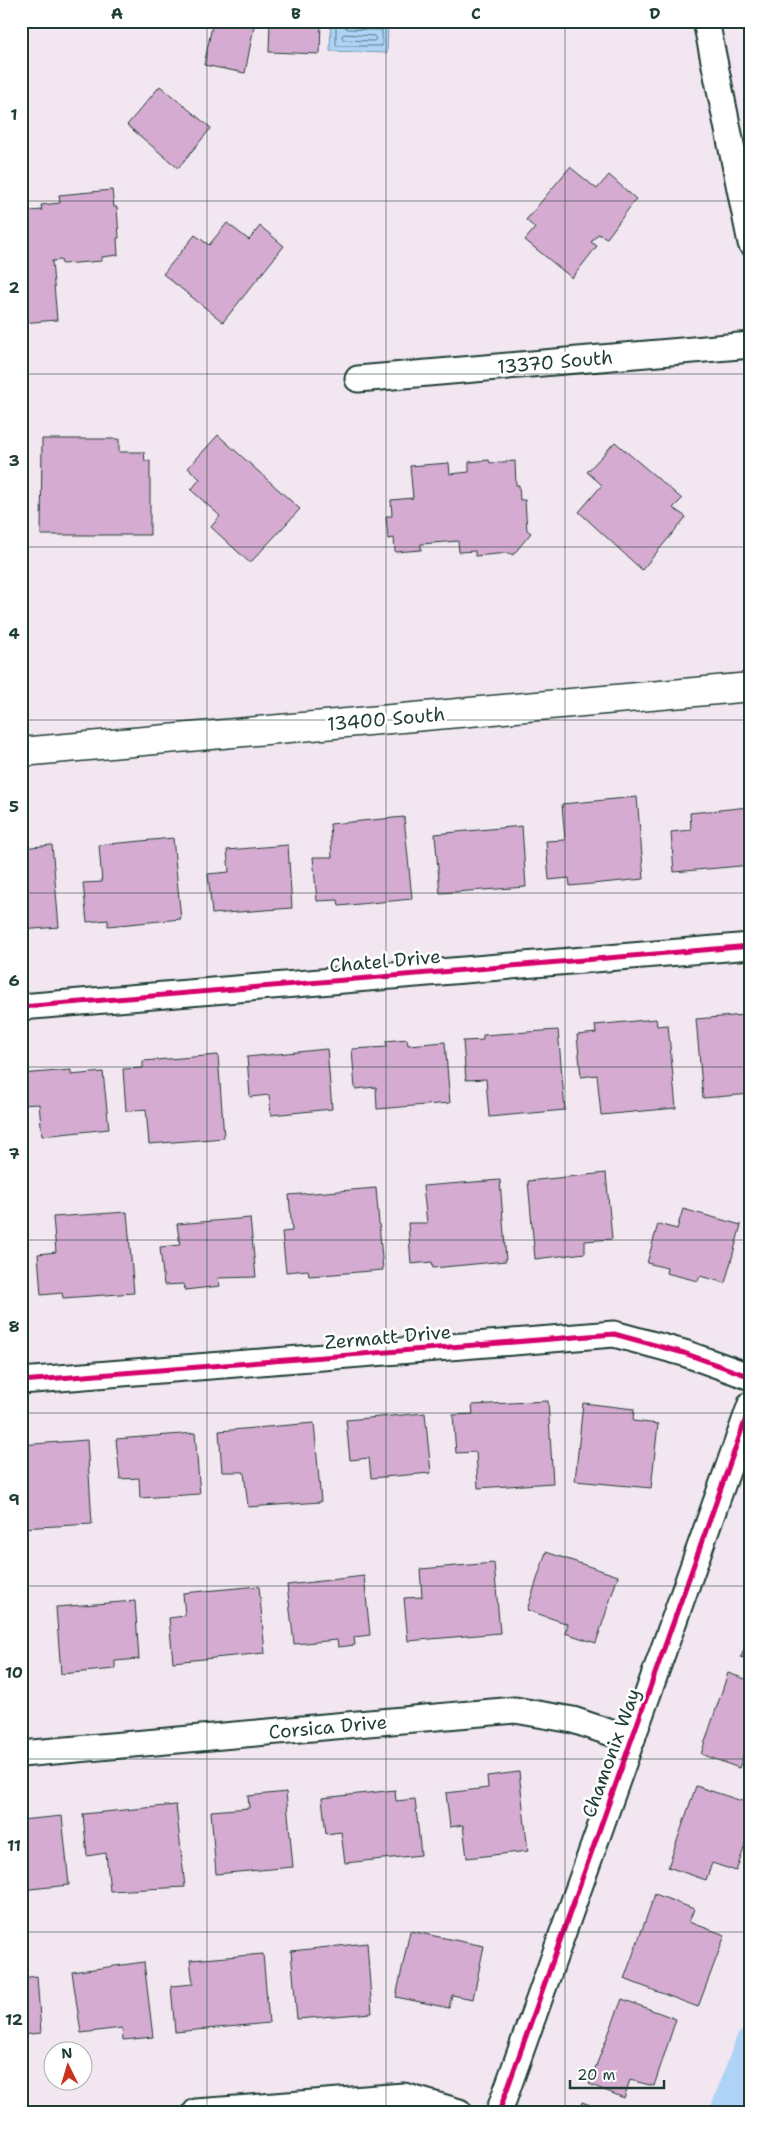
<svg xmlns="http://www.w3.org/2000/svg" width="772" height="2133" font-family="'Shantell Sans',sans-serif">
<rect width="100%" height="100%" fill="#f2e6f1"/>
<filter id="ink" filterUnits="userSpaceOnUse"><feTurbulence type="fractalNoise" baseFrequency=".02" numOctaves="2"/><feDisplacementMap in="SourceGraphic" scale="10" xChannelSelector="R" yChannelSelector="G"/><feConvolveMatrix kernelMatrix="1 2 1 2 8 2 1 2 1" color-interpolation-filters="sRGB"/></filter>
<g filter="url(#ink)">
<path fill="#aed3f7" stroke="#7597a9" d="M 331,23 L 388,25 L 387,53 L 330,51 Z"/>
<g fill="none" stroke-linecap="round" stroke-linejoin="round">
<g stroke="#587982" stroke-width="1">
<path d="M 336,21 L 336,46 L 382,46 L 382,30 L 348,29 L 344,26 L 343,21"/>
<path d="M 344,34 L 374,36 L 376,39 L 374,41 L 344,40 L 342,37 Z"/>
</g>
<path stroke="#aed3f7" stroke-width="32" d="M 726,2112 L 751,2044"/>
</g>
<g fill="#d5abd1" stroke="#1f3d34">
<path d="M 213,21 L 255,21 L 245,73 L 204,65 Z"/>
<path d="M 270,21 L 321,21 L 320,54 L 269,52 Z"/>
<path d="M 160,86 L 211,128 L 178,168 L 127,125 Z"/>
<path d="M 570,167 L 597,189 L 609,175 L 636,199 L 607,238 L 598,234 L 591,242 L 597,246 L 572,278 L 525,240 L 535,228 L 526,220 Z"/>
<path d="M 112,190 L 114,207 L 117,207 L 119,238 L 117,238 L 118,255 L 102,257 L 102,261 L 62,264 L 61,260 L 52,261 L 57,320 L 21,323 L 21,212 L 42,210 L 41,205 L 60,203 L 59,195 Z"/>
<path d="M 227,223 L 249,240 L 260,226 L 284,246 L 223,322 L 163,274 L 195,235 L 209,245 Z"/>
<path d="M 218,435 L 300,509 L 250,563 L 211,527 L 220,516 L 191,490 L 200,479 L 188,468 Z"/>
<path d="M 42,439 L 119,439 L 119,452 L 144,452 L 145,461 L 150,461 L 150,535 L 41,535 Z"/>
<path d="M 615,442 L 682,499 L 673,508 L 686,517 L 642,570 L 579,512 L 602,485 L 587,472 Z"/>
<path d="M 489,460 L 490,463 L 515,461 L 516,485 L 519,485 L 520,500 L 525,500 L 527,530 L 531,533 L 513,555 L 509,553 L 475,556 L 475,551 L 459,552 L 458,541 L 421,544 L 421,550 L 395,552 L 394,538 L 388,539 L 386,516 L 392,516 L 391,500 L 413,498 L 410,466 L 449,463 L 450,474 L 469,472 L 469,462 Z"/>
<path d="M 637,797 L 644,879 L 570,886 L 569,878 L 549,880 L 546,841 L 565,840 L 562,804 Z"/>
<path d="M 749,807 L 751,865 L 674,872 L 671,832 L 691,830 L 690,813 Z"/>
<path d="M 404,817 L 412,899 L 339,906 L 338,900 L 317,901 L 313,857 L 332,857 L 330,824 Z"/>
<path d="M 522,826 L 526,887 L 440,893 L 435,834 Z"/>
<path d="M 173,838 L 181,919 L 108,926 L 108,920 L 87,922 L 83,883 L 102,882 L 99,845 Z"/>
<path d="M 52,845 L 59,927 L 21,930 L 21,848 Z"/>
<path d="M 288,845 L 292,908 L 212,914 L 208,874 L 229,872 L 227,850 Z"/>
<path d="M 745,1015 L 747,1039 L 751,1038 L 751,1094 L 703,1098 L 696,1019 Z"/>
<path d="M 656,1019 L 657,1026 L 668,1025 L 676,1108 L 601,1115 L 597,1075 L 581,1077 L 577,1035 L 596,1033 L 595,1025 Z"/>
<path d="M 558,1030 L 565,1110 L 489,1117 L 486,1079 L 466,1080 L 463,1041 L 483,1040 L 483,1035 Z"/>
<path d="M 407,1039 L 408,1045 L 445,1042 L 450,1103 L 377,1109 L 376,1087 L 355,1089 L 352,1049 L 387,1047 L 386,1041 Z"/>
<path d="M 327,1049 L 332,1109 L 271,1115 L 269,1095 L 250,1097 L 247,1057 Z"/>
<path d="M 218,1055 L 224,1138 L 149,1144 L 146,1109 L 126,1111 L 123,1069 L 143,1068 L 143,1061 Z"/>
<path d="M 71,1070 L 71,1075 L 103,1072 L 109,1129 L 42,1136 L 39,1104 L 21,1105 L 21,1074 Z"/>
<path d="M 606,1173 L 612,1239 L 585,1241 L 585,1253 L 535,1259 L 528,1181 Z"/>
<path d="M 500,1180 L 506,1261 L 433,1268 L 432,1262 L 411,1264 L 408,1223 L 427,1223 L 423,1186 Z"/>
<path d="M 376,1188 L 383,1270 L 309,1276 L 308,1270 L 286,1272 L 282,1232 L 292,1231 L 289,1195 Z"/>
<path d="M 683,1209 L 741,1225 L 725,1283 L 700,1276 L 698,1281 L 666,1273 L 667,1268 L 647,1263 L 658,1224 L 677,1229 Z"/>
<path d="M 127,1212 L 134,1293 L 63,1298 L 62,1293 L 41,1295 L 38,1254 L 56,1252 L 53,1217 Z"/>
<path d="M 250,1218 L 256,1277 L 218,1278 L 220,1286 L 185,1290 L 184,1284 L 164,1285 L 160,1247 L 180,1245 L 177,1224 Z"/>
<path d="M 548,1401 L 553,1483 L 478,1488 L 476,1452 L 456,1453 L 453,1415 L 473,1414 L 472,1405 Z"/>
<path d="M 583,1403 L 634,1409 L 633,1421 L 658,1424 L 651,1488 L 575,1481 Z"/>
<path d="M 425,1413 L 431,1473 L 371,1478 L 369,1458 L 350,1460 L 346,1420 Z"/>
<path d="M 314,1423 L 321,1502 L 248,1507 L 244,1472 L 222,1472 L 219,1431 Z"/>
<path d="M 195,1433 L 200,1494 L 140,1498 L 139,1478 L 120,1479 L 116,1439 Z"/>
<path d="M 87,1440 L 92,1524 L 21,1528 L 21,1445 Z"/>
<path d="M 546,1552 L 618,1576 L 596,1643 L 565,1633 L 568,1624 L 527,1610 Z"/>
<path d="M 494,1563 L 500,1633 L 408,1641 L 404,1598 L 422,1597 L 420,1569 Z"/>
<path d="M 364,1576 L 370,1635 L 354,1637 L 355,1645 L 338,1647 L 337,1640 L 294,1644 L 287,1585 Z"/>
<path d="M 259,1586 L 265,1653 L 173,1662 L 169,1618 L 185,1616 L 183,1593 Z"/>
<path d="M 135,1601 L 139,1659 L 115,1661 L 115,1669 L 61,1674 L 56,1607 Z"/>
<path d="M 21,1629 L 24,1665 L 21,1665 Z"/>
<path d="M 751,1631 L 751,1660 L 741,1657 Z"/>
<path d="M 728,1673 L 751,1681 L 751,1753 L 745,1751 L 739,1768 L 701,1754 Z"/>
<path d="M 519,1772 L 528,1851 L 467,1858 L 463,1825 L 450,1827 L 446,1793 L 488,1788 L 487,1776 Z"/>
<path d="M 696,1786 L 751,1804 L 751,1829 L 736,1871 L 712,1863 L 706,1880 L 668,1867 Z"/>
<path d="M 395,1790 L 396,1801 L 415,1799 L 421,1855 L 345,1863 L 341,1832 L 326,1834 L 322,1798 Z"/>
<path d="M 286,1792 L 293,1867 L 216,1874 L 211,1811 L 249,1808 L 248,1796 Z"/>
<path d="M 176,1805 L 185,1887 L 110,1891 L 106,1853 L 87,1856 L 83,1814 Z"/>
<path d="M 62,1816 L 69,1885 L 21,1890 L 21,1820 Z"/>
<path d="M 655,1894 L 694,1909 L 689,1922 L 725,1935 L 698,2007 L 624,1979 Z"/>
<path d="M 410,1931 L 484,1946 L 473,1999 L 452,1995 L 449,2008 L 396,1997 Z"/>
<path d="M 367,1943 L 372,2013 L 297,2019 L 291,1951 Z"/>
<path d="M 263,1954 L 269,2023 L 175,2032 L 171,1986 L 193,1984 L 190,1960 Z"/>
<path d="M 144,1962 L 153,2037 L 123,2040 L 122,2028 L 81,2033 L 72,1972 Z"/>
<path d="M 37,1976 L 41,2033 L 21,2035 L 21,1978 Z"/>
<path d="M 622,1999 L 676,2019 L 654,2086 L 630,2080 L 624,2098 L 589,2084 Z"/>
<path d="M 582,2102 L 609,2112 L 579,2112 Z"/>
</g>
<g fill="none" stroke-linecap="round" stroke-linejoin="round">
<defs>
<g id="street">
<path d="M 706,21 L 751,243"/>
<path d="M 358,379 L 751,345"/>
<path d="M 21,1007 L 751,946"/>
<path d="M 21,1381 L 614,1334 L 684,1353 L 751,1377"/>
<path d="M 21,1754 L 515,1710 L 573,1720 L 632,1740"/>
<path d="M 196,2112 L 404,2096 L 459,2112"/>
<path d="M 499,2112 L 751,1404"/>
</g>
<path id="secondary" d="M 21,752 L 751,687"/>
</defs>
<use href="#street" stroke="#1f3d34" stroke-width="29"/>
<use href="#secondary" stroke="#1f3d34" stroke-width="31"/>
<use href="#street" stroke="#fff" stroke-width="25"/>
<use href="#secondary" stroke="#fff" stroke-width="28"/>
<defs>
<g id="cycleway">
<path d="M 21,1007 L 751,946"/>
<path d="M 21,1381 L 614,1334 L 684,1353 L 751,1377"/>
<path d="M 499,2112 L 751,1404"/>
</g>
</defs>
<use href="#cycleway" stroke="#fff" stroke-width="8"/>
<use href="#cycleway" stroke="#d6006c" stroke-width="5"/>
</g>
</g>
<path fill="none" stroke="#1f3d34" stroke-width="1" stroke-opacity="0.55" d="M 207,21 L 207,2112M 386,21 L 386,2112M 565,21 L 565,2112M 21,201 L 751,201M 21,374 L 751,374M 21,547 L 751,547M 21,720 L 751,720M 21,893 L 751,893M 21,1067 L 751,1067M 21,1240 L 751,1240M 21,1413 L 751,1413M 21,1586 L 751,1586M 21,1759 L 751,1759M 21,1932 L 751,1932"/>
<g text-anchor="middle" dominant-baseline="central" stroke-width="5" stroke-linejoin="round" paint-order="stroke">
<g font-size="19" fill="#1f3d34" stroke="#fff">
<text transform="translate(555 362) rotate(-5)">13370 South</text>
<text transform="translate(386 719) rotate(-5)">13400 South</text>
<text transform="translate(385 961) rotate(-5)">Chatel Drive</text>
<text transform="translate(388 1337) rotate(-5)">Zermatt Drive</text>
<text transform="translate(328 1727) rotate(-5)">Corsica Drive</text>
<text transform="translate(611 1753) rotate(-70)">Chamonix Way</text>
</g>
</g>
<rect width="772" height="2133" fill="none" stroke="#fff" stroke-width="55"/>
<g transform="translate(68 2066) rotate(355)"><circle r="24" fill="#ffffff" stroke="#a5b1ae"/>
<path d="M0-4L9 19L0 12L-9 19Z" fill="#c8321e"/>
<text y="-8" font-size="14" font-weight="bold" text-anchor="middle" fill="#1f3d34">N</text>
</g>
<path d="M570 2080v8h94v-8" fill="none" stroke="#1f3d34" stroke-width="2.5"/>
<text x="577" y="2080" font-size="15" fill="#1f3d34" stroke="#ffffff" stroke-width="4" paint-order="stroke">20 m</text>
<rect x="28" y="28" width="716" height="2078" fill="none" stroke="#1f3d34" stroke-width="2"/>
<g font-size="16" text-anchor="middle" font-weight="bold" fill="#1f3d34">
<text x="117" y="19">A</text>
<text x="296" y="19">B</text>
<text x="476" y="19">C</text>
<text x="655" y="19">D</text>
<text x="14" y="120">1</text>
<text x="14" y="293">2</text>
<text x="14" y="466">3</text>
<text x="14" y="639">4</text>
<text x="14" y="812">5</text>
<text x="14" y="986">6</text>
<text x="14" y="1159">7</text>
<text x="14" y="1332">8</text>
<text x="14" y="1505">9</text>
<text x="14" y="1678">10</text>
<text x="14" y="1851">11</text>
<text x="14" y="2025">12</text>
</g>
</svg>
